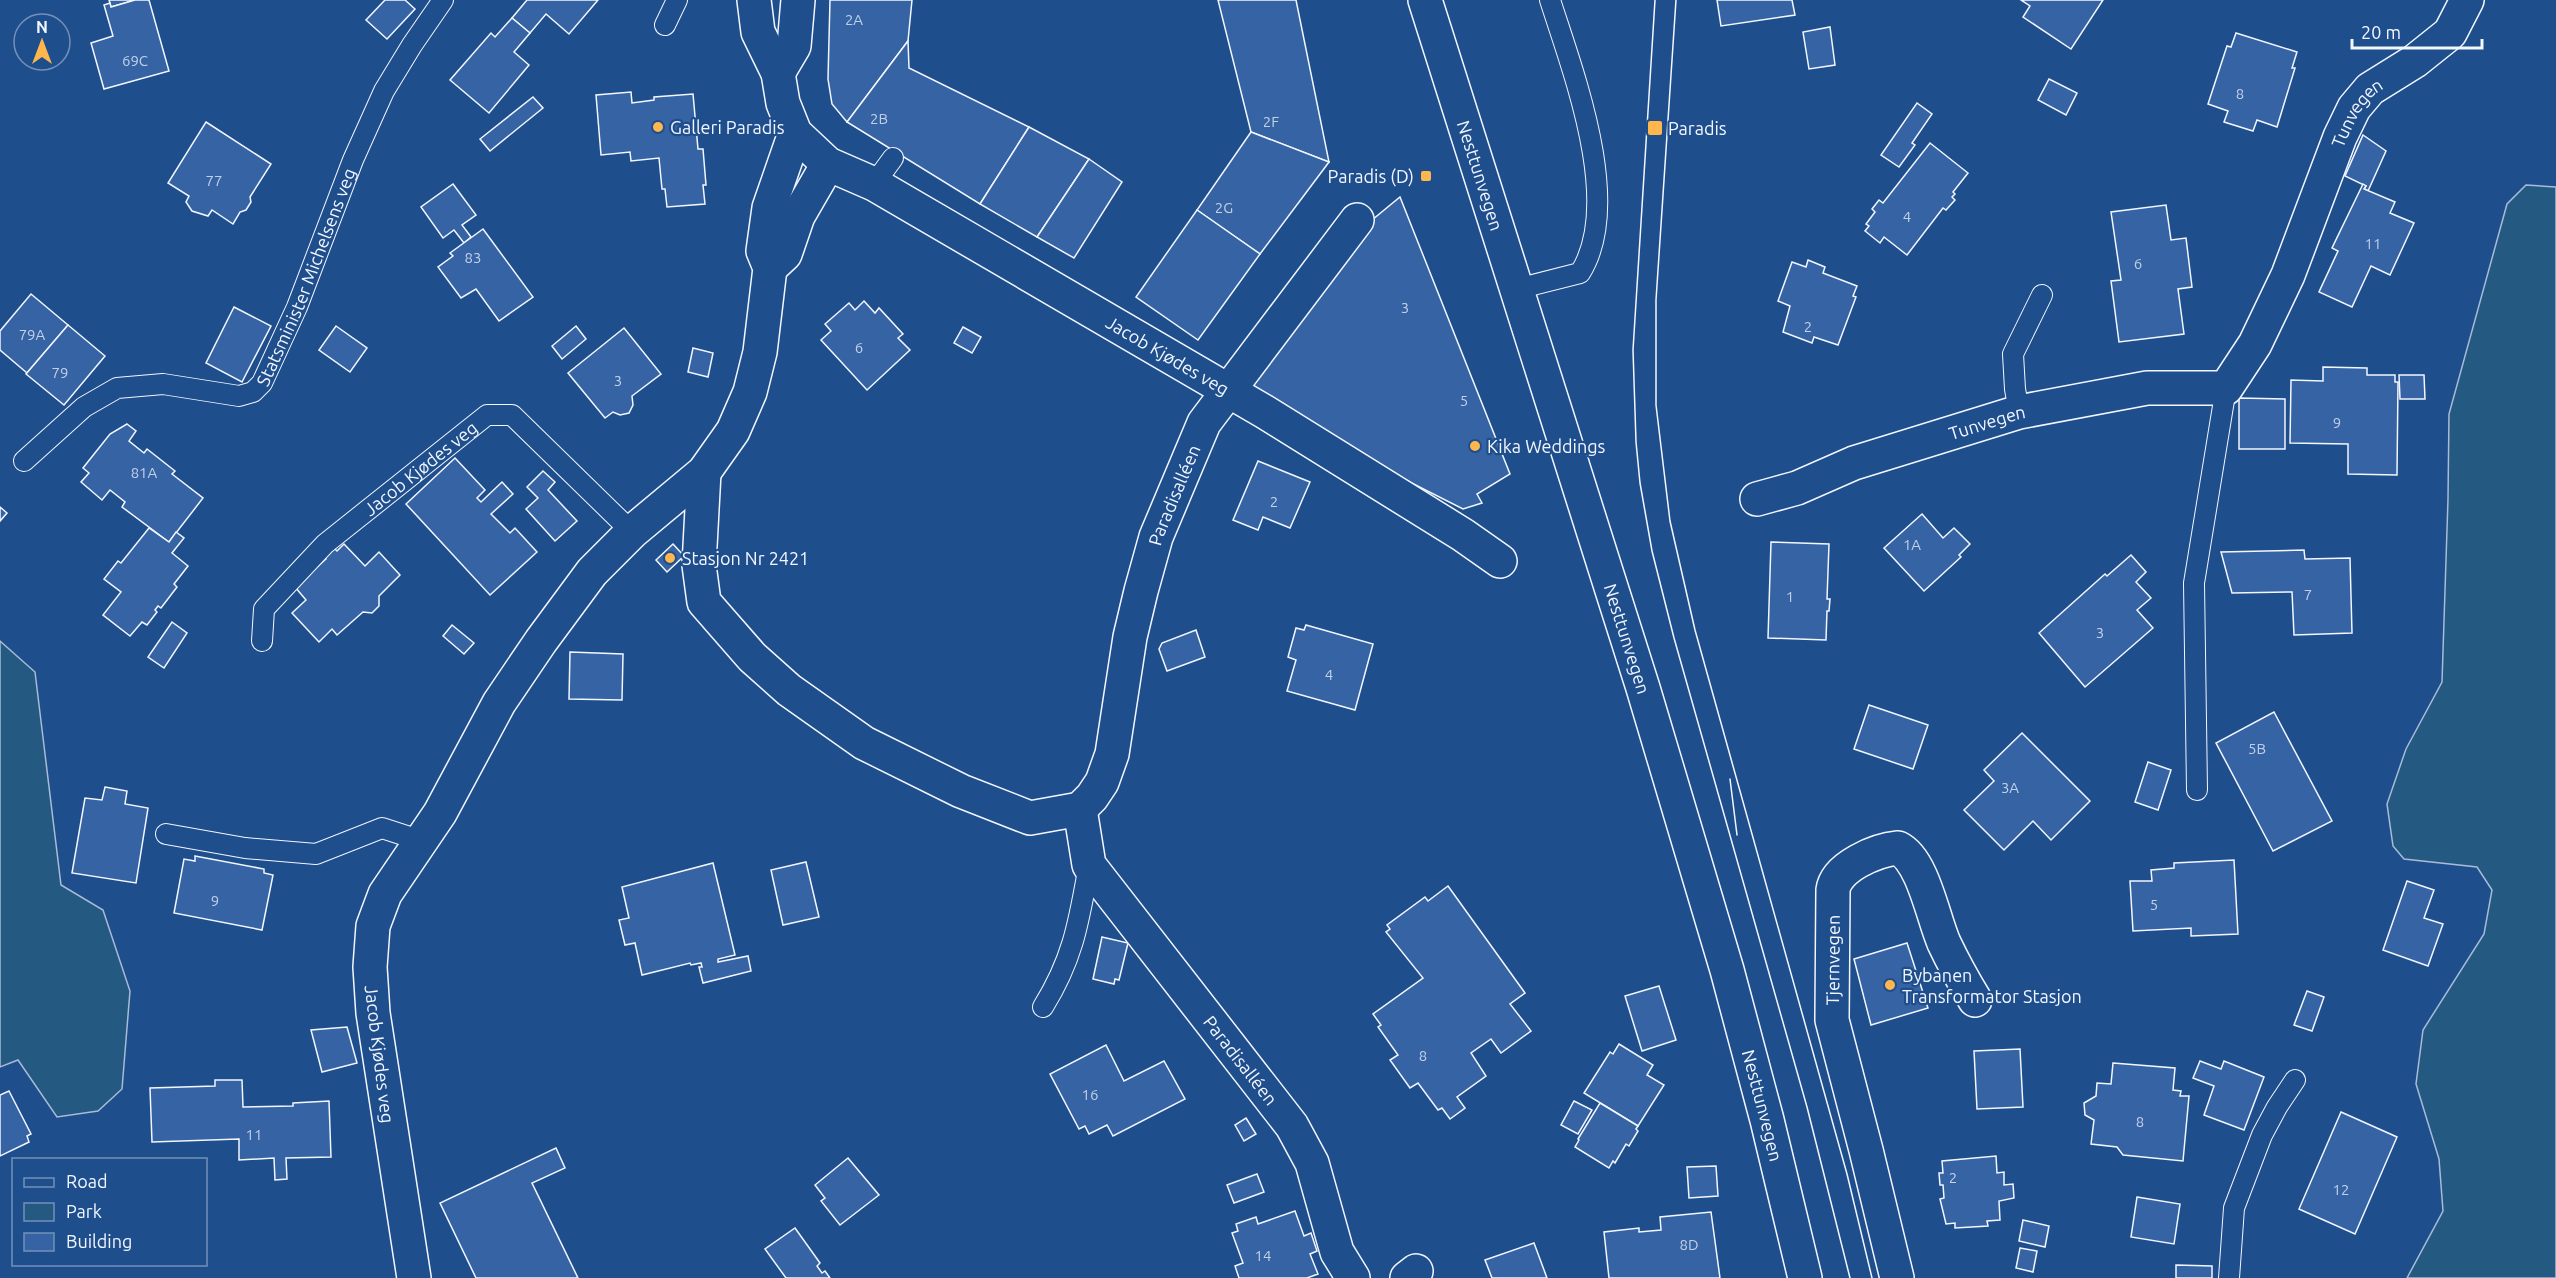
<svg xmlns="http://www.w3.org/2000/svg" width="2556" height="1278" font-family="Ubuntu,sans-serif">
<rect width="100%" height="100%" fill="#1f4e8c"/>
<g fill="#245a82" stroke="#a8bbd7" stroke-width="1.5">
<path d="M 2526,185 L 2556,187 L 2556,1278 L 2407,1278 L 2443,1211 L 2439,1159 L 2416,1084 L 2423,1030 L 2484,934 L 2492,890 L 2477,867 L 2404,859 L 2393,846 L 2387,804 L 2406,749 L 2442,682 L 2448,499 L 2449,414 L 2507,204 Z"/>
<path d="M 0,641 L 35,672 L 61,885 L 103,910 L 130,991 L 122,1089 L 98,1111 L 57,1117 L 18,1060 L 0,1067 Z"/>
</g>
<g fill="#3563a3" stroke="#f2f6ff" stroke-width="1.5">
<path d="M 109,0 L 135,0 L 111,7 Z"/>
<path d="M 135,0 L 149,0 L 169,71 L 104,89 L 91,43 L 113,36 L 104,5 L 110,3 L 111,7 Z"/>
<path d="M 385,0 L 405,0 L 415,9 L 387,39 L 366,20 Z"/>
<path d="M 527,0 L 598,0 L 569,34 L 546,14 L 530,33 L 512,18 Z"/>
<path d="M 830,0 L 912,0 L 908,41 L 847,122 L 832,104 L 828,79 Z"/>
<path d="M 1218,0 L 1296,0 L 1329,162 L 1251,132 Z"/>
<path d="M 1717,0 L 1792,0 L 1795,15 L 1721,26 Z"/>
<path d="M 2021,0 L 2103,0 L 2071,49 L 2023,17 L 2030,6 Z"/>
<path d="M 512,18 L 530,33 L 514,52 L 529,65 L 489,113 L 450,80 L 491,33 L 495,37 Z"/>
<path d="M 1830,27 L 1835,65 L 1809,69 L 1803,32 Z"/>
<path d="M 2236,33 L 2297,52 L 2292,68 L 2295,68 L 2277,127 L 2257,120 L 2253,131 L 2224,122 L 2228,111 L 2208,104 L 2227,46 L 2231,47 Z"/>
<path d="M 908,41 L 909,68 L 1029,127 L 980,204 L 847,122 Z"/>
<path d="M 2049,79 L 2077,93 L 2066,115 L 2038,100 Z"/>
<path d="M 631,92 L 632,103 L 654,100 L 654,97 L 693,94 L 698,149 L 703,149 L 706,185 L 703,185 L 705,204 L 667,207 L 665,189 L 662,189 L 659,158 L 631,161 L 630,152 L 601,155 L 596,95 Z"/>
<path d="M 533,97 L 543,108 L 490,151 L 480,139 Z"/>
<path d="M 1917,103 L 1932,114 L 1912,143 L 1915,145 L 1899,167 L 1881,155 Z"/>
<path d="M 206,122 L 271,164 L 250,197 L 251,202 L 246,210 L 240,212 L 233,224 L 212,210 L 208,216 L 192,211 L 186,202 L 189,196 L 168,183 Z"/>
<path d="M 1029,127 L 1089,159 L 1037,237 L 980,204 Z"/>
<path d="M 1251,132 L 1329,162 L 1260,254 L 1197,210 Z"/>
<path d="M 2363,135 L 2386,151 L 2368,191 L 2364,189 L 2366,186 L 2345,176 Z"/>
<path d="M 1930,143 L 1968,173 L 1953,192 L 1955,194 L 1952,197 L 1955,200 L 1946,210 L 1943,208 L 1907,255 L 1884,237 L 1880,243 L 1865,231 L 1869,226 L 1866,224 L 1875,212 L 1872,209 L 1879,200 L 1883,203 Z"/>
<path d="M 1089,159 L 1122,182 L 1074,258 L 1037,237 Z"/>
<path d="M 453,184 L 476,215 L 462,225 L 471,237 L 464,243 L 454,230 L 443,238 L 421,207 Z"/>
<path d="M 2363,184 L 2366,186 L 2364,189 L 2395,202 L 2390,213 L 2414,223 L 2390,275 L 2371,266 L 2352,307 L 2319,292 L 2338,251 L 2332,248 Z"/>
<path d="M 1400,197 L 1510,474 L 1477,494 L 1482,503 L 1463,509 L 1368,461 L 1237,390 L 1338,248 Z"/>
<path d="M 2166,205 L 2171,240 L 2186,238 L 2192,287 L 2178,289 L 2184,334 L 2119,342 L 2111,281 L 2121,280 L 2111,212 Z"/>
<path d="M 1197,210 L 1260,254 L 1198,340 L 1136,297 Z"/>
<path d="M 483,229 L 533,297 L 499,321 L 476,289 L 461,298 L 438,267 L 453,256 L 450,253 Z"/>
<path d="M 1808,260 L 1825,267 L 1823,273 L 1857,286 L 1853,296 L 1856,297 L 1838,345 L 1814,337 L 1812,343 L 1783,332 L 1790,306 L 1778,301 L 1792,262 L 1806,267 Z"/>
<path d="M 31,294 L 68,325 L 27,373 L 0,350 L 0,331 Z"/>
<path d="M 864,301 L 875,313 L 879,308 L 903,334 L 898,338 L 910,350 L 867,390 L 821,340 L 831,331 L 825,324 L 849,303 L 855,310 Z"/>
<path d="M 234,307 L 271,326 L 242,382 L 206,363 Z"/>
<path d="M 68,325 L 105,356 L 64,405 L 26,374 Z"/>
<path d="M 336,326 L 367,348 L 350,372 L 319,350 Z"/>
<path d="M 576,326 L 586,339 L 562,359 L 552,346 Z"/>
<path d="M 963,327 L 981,337 L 972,353 L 954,343 Z"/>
<path d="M 624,328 L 661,374 L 632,396 L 633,405 L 629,413 L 620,415 L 613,412 L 605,418 L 568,373 Z"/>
<path d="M 693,348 L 713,353 L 708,377 L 688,372 Z"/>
<path d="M 2323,367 L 2367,368 L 2367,375 L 2395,375 L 2395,382 L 2398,382 L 2397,475 L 2348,474 L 2348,444 L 2290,443 L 2291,380 L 2323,381 Z"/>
<path d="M 2399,375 L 2424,375 L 2425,399 L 2400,399 Z"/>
<path d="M 2239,398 L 2285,399 L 2285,449 L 2239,449 Z"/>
<path d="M 127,424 L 136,431 L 129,441 L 144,453 L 147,449 L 175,471 L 172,474 L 203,498 L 169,542 L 122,507 L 125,502 L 110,490 L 102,500 L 81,482 L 89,473 L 83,468 L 110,434 Z"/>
<path d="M 455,458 L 485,490 L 477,498 L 481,502 L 502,482 L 513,494 L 491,514 L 510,533 L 515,528 L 537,552 L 490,595 L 406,504 Z"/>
<path d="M 1258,461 L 1310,482 L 1290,528 L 1263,517 L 1258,530 L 1233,520 Z"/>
<path d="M 543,471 L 555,482 L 548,490 L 577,521 L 555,541 L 526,509 L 538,498 L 527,487 Z"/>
<path d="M 0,507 L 7,513 L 0,521 Z"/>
<path d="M 1922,514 L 1943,538 L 1954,528 L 1970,544 L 1959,555 L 1961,557 L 1924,591 L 1884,548 Z"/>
<path d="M 149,528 L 169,542 L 176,532 L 184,538 L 172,553 L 188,566 L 174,584 L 177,587 L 161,608 L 158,606 L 155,610 L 157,612 L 147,625 L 142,622 L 130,636 L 103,615 L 121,592 L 104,579 L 118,561 L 121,563 Z"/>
<path d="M 1771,542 L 1829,544 L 1827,599 L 1830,599 L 1829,611 L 1827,611 L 1826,640 L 1768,638 Z"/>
<path d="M 344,544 L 365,566 L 379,552 L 400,575 L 379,596 L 379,606 L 372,613 L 363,612 L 337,635 L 332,629 L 319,642 L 292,613 L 306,600 L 295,587 L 326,559 L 323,555 L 333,547 L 337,551 Z"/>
<path d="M 673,544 L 684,556 L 667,572 L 656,560 Z"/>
<path d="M 2304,550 L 2305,559 L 2350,558 L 2352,633 L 2294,635 L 2292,592 L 2232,593 L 2221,552 Z"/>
<path d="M 2131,555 L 2146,572 L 2136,582 L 2151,598 L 2137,610 L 2153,628 L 2085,687 L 2039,633 L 2105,574 L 2107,576 Z"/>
<path d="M 172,622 L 187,633 L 164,668 L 148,657 Z"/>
<path d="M 452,625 L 474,643 L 464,654 L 443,636 Z"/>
<path d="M 1306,625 L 1373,644 L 1355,710 L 1287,691 L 1296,660 L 1288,657 L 1296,628 L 1304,630 Z"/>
<path d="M 1196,630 L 1205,657 L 1167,671 L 1159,649 L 1162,643 Z"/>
<path d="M 570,652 L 623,654 L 622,700 L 569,699 Z"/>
<path d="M 1869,705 L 1928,725 L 1913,769 L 1854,749 Z"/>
<path d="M 2274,712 L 2332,821 L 2273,851 L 2216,743 Z"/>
<path d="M 2022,733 L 2090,801 L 2051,840 L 2033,821 L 2004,850 L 1964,810 L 1994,781 L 1984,770 Z"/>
<path d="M 2148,762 L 2171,770 L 2158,810 L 2135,802 Z"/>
<path d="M 105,787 L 127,791 L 125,804 L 148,808 L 136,883 L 72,873 L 85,798 L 102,800 Z"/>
<path d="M 195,856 L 264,869 L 264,873 L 273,875 L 262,930 L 174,913 L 184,859 L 195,861 Z"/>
<path d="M 2234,860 L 2238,934 L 2191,936 L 2191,928 L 2133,931 L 2130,881 L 2152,881 L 2151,870 L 2174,868 L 2174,863 Z"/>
<path d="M 806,862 L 819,917 L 783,925 L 771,870 Z"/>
<path d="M 713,863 L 735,955 L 718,959 L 718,962 L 748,956 L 751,971 L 703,983 L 699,967 L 702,967 L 701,963 L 691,965 L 690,963 L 642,975 L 635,943 L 625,945 L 619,920 L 629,918 L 622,887 Z"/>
<path d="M 2407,881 L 2434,890 L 2424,918 L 2443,924 L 2428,966 L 2383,950 Z"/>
<path d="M 1448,886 L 1525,993 L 1510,1004 L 1531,1031 L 1501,1053 L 1491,1039 L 1471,1053 L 1486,1076 L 1457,1097 L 1465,1108 L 1450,1119 L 1442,1108 L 1438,1110 L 1418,1083 L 1410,1088 L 1390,1060 L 1398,1055 L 1378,1027 L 1381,1025 L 1373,1014 L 1423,978 L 1386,932 L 1390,929 L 1387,925 L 1425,897 L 1428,901 Z"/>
<path d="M 1102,937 L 1128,943 L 1119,980 L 1115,979 L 1114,984 L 1093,979 Z"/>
<path d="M 1907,943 L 1928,1008 L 1871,1025 L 1854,959 Z"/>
<path d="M 1659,986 L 1676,1040 L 1642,1051 L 1625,996 Z"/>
<path d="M 2307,991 L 2324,997 L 2312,1031 L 2294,1025 Z"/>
<path d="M 347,1027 L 357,1063 L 322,1072 L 311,1030 Z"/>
<path d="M 1619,1044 L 1653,1065 L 1647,1075 L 1664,1085 L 1638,1126 L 1584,1093 L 1610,1052 L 1613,1054 Z"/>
<path d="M 1106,1045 L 1124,1081 L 1164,1061 L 1185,1099 L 1113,1136 L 1107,1125 L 1089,1134 L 1085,1126 L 1079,1129 L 1050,1074 Z"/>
<path d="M 2020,1049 L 2023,1107 L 1977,1109 L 1974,1051 Z"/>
<path d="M 2200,1061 L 2221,1069 L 2224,1061 L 2264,1077 L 2244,1130 L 2204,1115 L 2214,1086 L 2193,1078 Z"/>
<path d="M 2113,1063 L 2175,1068 L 2173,1090 L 2181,1091 L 2180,1096 L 2189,1096 L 2183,1161 L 2123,1155 L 2117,1147 L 2091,1144 L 2094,1120 L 2085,1115 L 2084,1103 L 2096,1096 L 2097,1083 L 2111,1084 Z"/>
<path d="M 215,1080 L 242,1080 L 243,1107 L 293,1106 L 293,1103 L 329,1101 L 331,1157 L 286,1158 L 287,1179 L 275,1180 L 274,1158 L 239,1160 L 239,1139 L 152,1142 L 150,1088 L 215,1086 Z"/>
<path d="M 9,1091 L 31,1134 L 27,1136 L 29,1142 L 0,1156 L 0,1095 Z"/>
<path d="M 1574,1101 L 1592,1110 L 1578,1134 L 1561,1125 Z"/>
<path d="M 1600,1103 L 1638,1126 L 1636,1129 L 1638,1131 L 1629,1146 L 1626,1144 L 1615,1163 L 1613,1161 L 1609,1168 L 1575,1147 L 1579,1140 L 1578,1139 Z"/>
<path d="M 2341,1112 L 2397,1137 L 2355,1234 L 2299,1209 Z"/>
<path d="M 1246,1118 L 1256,1134 L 1244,1141 L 1235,1125 Z"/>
<path d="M 556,1148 L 565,1168 L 532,1183 L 578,1278 L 476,1278 L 440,1203 Z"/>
<path d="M 1996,1156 L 1997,1173 L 2004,1172 L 2004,1185 L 2013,1184 L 2014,1198 L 1999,1201 L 2000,1220 L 1987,1221 L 1988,1226 L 1955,1228 L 1955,1223 L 1946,1224 L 1940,1199 L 1944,1198 L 1943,1185 L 1940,1185 L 1939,1173 L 1943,1173 L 1942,1161 Z"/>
<path d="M 848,1158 L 879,1195 L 840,1225 L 821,1201 L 825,1198 L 815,1185 Z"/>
<path d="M 1716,1166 L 1718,1196 L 1689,1198 L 1687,1167 Z"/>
<path d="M 1257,1174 L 1264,1192 L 1234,1203 L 1227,1185 Z"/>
<path d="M 2137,1197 L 2180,1204 L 2174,1244 L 2131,1237 Z"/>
<path d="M 1295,1211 L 1304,1236 L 1311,1233 L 1317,1251 L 1310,1254 L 1318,1274 L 1307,1278 L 1239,1278 L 1235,1266 L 1243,1263 L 1232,1233 L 1238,1231 L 1236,1224 L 1256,1217 L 1258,1224 Z"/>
<path d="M 1711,1212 L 1720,1278 L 1609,1278 L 1604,1232 L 1639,1228 L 1639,1232 L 1661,1230 L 1660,1217 Z"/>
<path d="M 2023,1220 L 2049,1226 L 2045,1247 L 2019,1241 Z"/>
<path d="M 795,1228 L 820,1263 L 817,1266 L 822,1273 L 825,1271 L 830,1278 L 786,1278 L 765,1249 Z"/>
<path d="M 1534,1243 L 1547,1278 L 1492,1278 L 1485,1260 Z"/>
<path d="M 2020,1248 L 2037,1251 L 2033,1272 L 2016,1268 Z"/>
<path d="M 2176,1265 L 2212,1266 L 2212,1278 L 2176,1278 Z"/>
</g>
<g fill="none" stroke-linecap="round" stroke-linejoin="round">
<defs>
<g id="lane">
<path d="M 665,25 L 677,0"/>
<path d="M 874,184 L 893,158"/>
<path d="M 1517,289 L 1580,273 C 1624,204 1573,72 1550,0"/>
<path d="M 2019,412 L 2015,389 L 2013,354 L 2042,295"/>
<path id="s1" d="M 24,461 L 84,407 L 117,388 L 163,384 L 239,396 L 253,392 L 262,383 L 297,307 L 353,160 L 384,91 L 412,45 L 443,0"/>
<path id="s2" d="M 262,641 L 264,609 L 325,544 L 487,415 L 512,415 L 632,532"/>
<path d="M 2197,790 L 2194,583 L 2226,388"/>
<path d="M 166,834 L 245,848 L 316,854 L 382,828 L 422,841"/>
<path d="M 1043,1007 C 1074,957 1079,920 1089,865"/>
<path d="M 2229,1278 L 2234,1208 L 2262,1135 L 2277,1107 L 2295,1080"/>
</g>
<g id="street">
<path id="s3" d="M 754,0 L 758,32 L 778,73 L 783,103 L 795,133 L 828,164 L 874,184 L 1265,412 L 1463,535 L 1500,561"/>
<path d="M 778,73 L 794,46 L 798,0"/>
<path d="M 770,268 L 785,254 L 798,216 L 828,164"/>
<path id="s4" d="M 704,472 L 699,565 L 704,602 L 752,657 L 789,690 L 864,743 L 961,791 L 1030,818 L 1080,809 L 1092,797 L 1102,782 L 1112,754 L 1130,637 L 1141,591 L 1156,537 L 1204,423 L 1357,220"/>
<path id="s5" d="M 1757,499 L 1797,488 L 1854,463 L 2019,412 L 2147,388 L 2226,388 L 2255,344 L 2288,275 L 2340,137 L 2354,108 L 2370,89 L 2415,61 L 2450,33 L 2467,0"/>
<path id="s6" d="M 1080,809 L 1089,865 L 1292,1126 L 1312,1163 L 1337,1252 L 1353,1278"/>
<path d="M 414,1278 L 373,1013 L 370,967 L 373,926 L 385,894 L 440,813 L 499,703 L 541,641 L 592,572 L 632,532 L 704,472 L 733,431 L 750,392 L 760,352 L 770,268 L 763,251 L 769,208 L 795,133"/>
<path d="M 1407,1278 L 1416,1271"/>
<path id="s7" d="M 1897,1278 L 1866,1150 L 1832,1020 L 1833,890 C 1836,867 1876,850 1898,848 C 1923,860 1933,918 1944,943 C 1953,962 1964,982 1975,1000"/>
</g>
<g id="primary">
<path id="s8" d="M 1425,0 L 1643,688 L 1727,970 L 1767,1120 L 1805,1278"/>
</g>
</defs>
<use href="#lane" stroke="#f2f6ff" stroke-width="22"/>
<use href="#street" stroke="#f2f6ff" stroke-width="36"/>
<use href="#primary" stroke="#f2f6ff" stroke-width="36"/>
<use href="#lane" stroke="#1f4e8c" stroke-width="20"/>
<use href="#street" stroke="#1f4e8c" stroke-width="33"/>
<use href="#primary" stroke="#1f4e8c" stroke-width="33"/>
<g stroke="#f2f6ff" stroke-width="1.5">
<path d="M 1655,0 L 1633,350 L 1636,442 L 1640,483 L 1652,551 L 1674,638 L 1807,1107 L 1850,1278"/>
<path d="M 1676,0 L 1656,300 L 1656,405 L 1670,521 L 1695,630 L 1847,1174 L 1872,1278"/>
<path d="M 1730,779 L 1737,835"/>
</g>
</g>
<g fill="#ffb74d" stroke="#1f4e8c" stroke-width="2">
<circle cx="658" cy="127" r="6"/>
<rect x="1647" y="120" width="16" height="16" rx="3"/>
<rect x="1420" y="170" width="12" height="12" rx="3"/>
<circle cx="1475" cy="446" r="6"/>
<circle cx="670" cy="558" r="6"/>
<circle cx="1890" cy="985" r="6"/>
</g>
<g text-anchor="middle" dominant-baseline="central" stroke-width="4.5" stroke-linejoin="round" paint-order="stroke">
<g font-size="15" fill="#c3d1e8">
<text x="854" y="19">2A</text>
<text x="135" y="60">69C</text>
<text x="2240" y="93">8</text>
<text x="879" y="118">2B</text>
<text x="1271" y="121">2F</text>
<text x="214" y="180">77</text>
<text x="1224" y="207">2G</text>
<text x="1907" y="216">4</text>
<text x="2373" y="243">11</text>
<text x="473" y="257">83</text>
<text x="2138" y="263">6</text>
<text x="1405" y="307">3</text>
<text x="1808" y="326">2</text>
<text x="32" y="334">79A</text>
<text x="859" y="347">6</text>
<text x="60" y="372">79</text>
<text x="618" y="380">3</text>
<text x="1464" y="400">5</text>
<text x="2337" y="422">9</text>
<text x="144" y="472">81A</text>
<text x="1274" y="501">2</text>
<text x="1912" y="544">1A</text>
<text x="2308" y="594">7</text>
<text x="1790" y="596">1</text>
<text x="2100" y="632">3</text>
<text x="1329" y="674">4</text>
<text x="2257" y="748">5B</text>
<text x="2010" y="787">3A</text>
<text x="215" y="900">9</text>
<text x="2154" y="904">5</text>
<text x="1423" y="1055">8</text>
<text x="1090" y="1094">16</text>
<text x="2140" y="1121">8</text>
<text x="254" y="1134">11</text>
<text x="1953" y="1177">2</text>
<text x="2341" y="1189">12</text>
<text x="1689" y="1244">8D</text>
<text x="1263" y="1255">14</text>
</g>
<g font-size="18" fill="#f2f6ff" stroke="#1f4e8c">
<text stroke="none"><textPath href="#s5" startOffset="792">Tunvegen</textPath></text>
<text stroke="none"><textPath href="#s8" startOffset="184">Nesttunvegen</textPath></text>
<text stroke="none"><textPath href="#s1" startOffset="384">Statsminister Michelsens veg</textPath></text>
<text stroke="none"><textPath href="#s3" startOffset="576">Jacob Kjødes veg</textPath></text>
<text stroke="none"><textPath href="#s5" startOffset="243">Tunvegen</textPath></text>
<text stroke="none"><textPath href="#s2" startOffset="243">Jacob Kjødes veg</textPath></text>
<text stroke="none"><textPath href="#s4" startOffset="910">Paradisalléen</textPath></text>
<text stroke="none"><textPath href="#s8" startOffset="670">Nesttunvegen</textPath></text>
<text stroke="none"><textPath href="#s7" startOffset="326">Tjernvegen</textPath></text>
<text transform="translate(380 1054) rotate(83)">Jacob Kjødes veg</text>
<text stroke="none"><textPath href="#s6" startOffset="304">Paradisalléen</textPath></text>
<text stroke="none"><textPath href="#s8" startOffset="1156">Nesttunvegen</textPath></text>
</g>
<g font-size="18" fill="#f2f6ff" stroke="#1f4e8c" text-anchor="start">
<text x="670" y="127">Galleri Paradis</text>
<text x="1668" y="128">Paradis</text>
<text x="1414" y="176" text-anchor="end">Paradis (D)</text>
<text x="1487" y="446">Kika Weddings</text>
<text x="682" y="558">Stasjon Nr 2421</text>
<text x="1902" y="975">Bybanen<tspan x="1902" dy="21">Transformator Stasjon</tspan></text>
</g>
</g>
<rect x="12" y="1158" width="195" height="108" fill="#1f4e8c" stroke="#7391ba" stroke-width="1.5"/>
<rect x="24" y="1178" width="30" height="9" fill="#1f4e8c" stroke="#7391ba" stroke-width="1.5"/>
<text x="66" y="1188" font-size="18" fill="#f2f6ff">Road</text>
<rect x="24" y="1203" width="30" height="18" fill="#245a82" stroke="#7391ba" stroke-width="1.5"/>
<text x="66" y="1218" font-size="18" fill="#f2f6ff">Park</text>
<rect x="24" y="1233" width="30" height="18" fill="#3563a3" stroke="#7391ba" stroke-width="1.5"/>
<text x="66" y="1248" font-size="18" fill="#f2f6ff">Building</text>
<g transform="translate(42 42)"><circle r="28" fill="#1f4e8c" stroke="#7391ba" stroke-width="1.5"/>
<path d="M0-4.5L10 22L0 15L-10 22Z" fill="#ffb74d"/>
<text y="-9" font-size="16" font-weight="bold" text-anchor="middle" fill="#f2f6ff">N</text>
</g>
<path d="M2352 39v9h130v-9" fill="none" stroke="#f2f6ff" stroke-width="3"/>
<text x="2361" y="39" font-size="18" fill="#f2f6ff" stroke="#1f4e8c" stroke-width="4.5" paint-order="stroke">20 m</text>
</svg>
